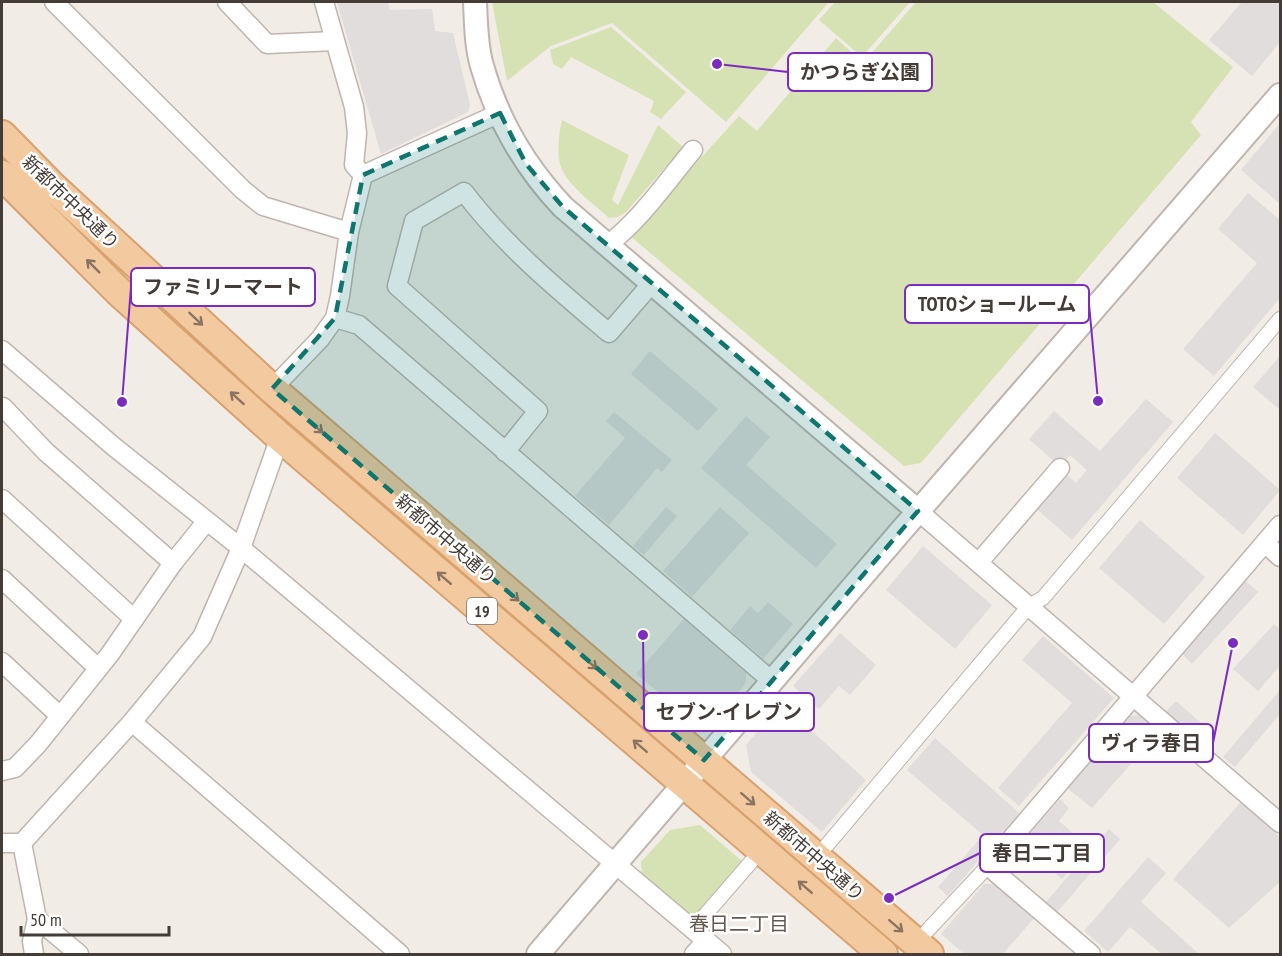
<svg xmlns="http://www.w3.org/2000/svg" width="1282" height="956" font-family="'PT Sans Narrow','Noto Sans JP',sans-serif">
<rect width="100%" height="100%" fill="#f2ece7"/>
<g fill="#d7e2b4">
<path d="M 492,2 L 829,2 L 726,122 L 612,23 L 551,46 L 507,81 Z"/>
<path d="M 835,2 L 910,2 L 862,57 L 819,20 Z"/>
<path d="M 916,2 L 1153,2 L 1233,67 L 1191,122 L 1201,135 L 921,463 L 904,466 L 630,236 L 739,116 L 757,131 L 836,38 L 863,63 Z"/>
<path d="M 611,27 L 686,92 L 661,119 L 650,112 L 654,101 L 571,57 L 562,69 L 553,64 L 550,50 Z"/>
<path d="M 562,120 L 629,155 L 612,200 L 618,205 L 658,125 L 683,147 L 626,212 L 618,217 L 609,218 C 595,205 567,185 561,167 C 556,153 559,134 562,120 Z"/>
<path d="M 700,825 L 743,862 L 695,920 L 642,875 L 641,862 L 670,830 Z"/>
</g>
<g fill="#e0dddc">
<path d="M 337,2 L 388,2 L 390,10 L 432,9 L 435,31 L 453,33 L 470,105 L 468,112 L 381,154 Z"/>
<path d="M 1242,2 L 1280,2 L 1280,42 L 1252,76 L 1209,40 Z"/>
<path d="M 1280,123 L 1280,204 L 1241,170 Z"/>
<path d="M 1248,193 L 1280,220 L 1280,298 L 1214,376 L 1183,349 L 1257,263 L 1218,229 Z"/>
<path d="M 650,351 L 718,409 L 698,431 L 631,374 Z"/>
<path d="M 1280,356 L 1280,410 L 1253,387 Z"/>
<path d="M 1146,399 L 1173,422 L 1072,540 L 1038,510 L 1067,475 L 1076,483 L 1087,470 L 1070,455 L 1060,467 L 1029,439 L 1054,411 L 1100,451 Z"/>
<path d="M 614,412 L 672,460 L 662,472 L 657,468 L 609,525 L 575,496 L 625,438 L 606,421 Z"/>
<path d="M 746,416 L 770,437 L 746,465 L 837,544 L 816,568 L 701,468 Z"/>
<path d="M 1215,433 L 1280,490 L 1243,535 L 1177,478 Z"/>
<path d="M 666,507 L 677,516 L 644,555 L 633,546 Z"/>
<path d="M 720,507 L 749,533 L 692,597 L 663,571 Z"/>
<path d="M 1140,520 L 1205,577 L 1164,624 L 1099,568 Z"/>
<path d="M 923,546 L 992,605 L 955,649 L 886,590 Z"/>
<path d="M 1246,581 L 1258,592 L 1192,664 L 1181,653 Z"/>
<path d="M 768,602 L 793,624 L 763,659 L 730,630 L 750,606 L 758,613 Z"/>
<path d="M 684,619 L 746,672 L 746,683 L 718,717 L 690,718 L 636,674 Z"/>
<path d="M 1274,624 L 1280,629 L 1280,666 L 1258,691 L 1233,669 Z"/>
<path d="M 840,633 L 876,665 L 850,695 L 839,686 L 819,709 L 793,686 Z"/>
<path d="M 1043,636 L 1114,698 L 1019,806 L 998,788 L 1072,703 L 1022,660 Z"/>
<path d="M 1280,690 L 1280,714 L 1235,767 L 1223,757 Z"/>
<path d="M 1176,701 L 1216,736 L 1207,747 L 1166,711 Z"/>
<path d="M 779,707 L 814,733 L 866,780 L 822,832 L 751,772 L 746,745 Z"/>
<path d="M 1140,715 L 1159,732 L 1092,808 L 1067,788 L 1128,716 Z"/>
<path d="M 935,738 L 1019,813 L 948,896 L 938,887 L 983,835 L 907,770 Z"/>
<path d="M 1060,799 L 1069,808 L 1059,821 L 1089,847 L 1062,879 L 1020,845 Z"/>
<path d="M 1241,802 L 1280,837 L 1280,882 L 1229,928 L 1173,879 Z"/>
<path d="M 1109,829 L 1120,839 L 1057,912 L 1046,902 Z"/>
<path d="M 1148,857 L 1166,873 L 1141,902 L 1199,954 L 1162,954 L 1130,927 L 1108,952 L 1084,931 Z"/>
<path d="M 984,884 L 995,884 L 1034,918 L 1003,954 L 964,954 L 941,934 Z"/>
</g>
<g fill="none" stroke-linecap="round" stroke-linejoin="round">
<defs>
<g id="pedestrian">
<path d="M 827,845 L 1029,606 L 1043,598 L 1280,319"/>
<path d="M 693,929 L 751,862"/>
<path d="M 927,931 L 988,866"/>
</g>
<g id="minor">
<path d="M 54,2 L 243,190 L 263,206 L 349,232"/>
<path d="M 227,2 L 267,44 L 335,41"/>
<path d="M 324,2 L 354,107 L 357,133 L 354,165 L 363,175"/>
<path d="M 607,245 C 638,223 668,180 693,150"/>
<path d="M 335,318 L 359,325 L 773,682"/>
<path d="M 2,350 L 113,446 L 241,548 L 722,954"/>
<path d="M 272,389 L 320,339 L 335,318 L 340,296 L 349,232 L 363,175 L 500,113"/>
<path d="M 2,408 L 3,407 L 46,452 L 173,563"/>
<path d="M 505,452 L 538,411 L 397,286 L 414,221 L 464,192 C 505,246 557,289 609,333 L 652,283"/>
<path d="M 2,499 L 134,619"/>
<path d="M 918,511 L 1280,823"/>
<path d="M 1265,543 L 1280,557"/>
<path d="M 979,562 L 1060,468"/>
<path d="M 2,579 L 98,668"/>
<path d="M 2,662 L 60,716"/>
<path d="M 132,722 L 400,954"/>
<path d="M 2,771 L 15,768 L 38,744 L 110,654 L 173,563 L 206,522"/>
<path d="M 2,843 L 22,843"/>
<path d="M 34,954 L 32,941 L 37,919"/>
<path d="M 79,954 L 37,919 L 22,843 L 132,722 L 202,637 L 241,548 L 280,437"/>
<path d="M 694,954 L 706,941"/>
<path d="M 1091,954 L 988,866 L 1280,525"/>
</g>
<g id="tertiary">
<path d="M 475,2 C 476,23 476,46 482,66 C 497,119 526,168 563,207 L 918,511"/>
<path d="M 538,954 L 901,531 L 1280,95"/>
</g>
<g id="primary">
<path d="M 2,135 L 52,186 L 272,389 L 929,954"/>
<path d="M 2,175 L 118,291 L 280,437 L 883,954"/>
</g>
</defs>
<use href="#pedestrian" stroke="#bfb5ae" stroke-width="16"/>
<use href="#minor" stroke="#bfb5ae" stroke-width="21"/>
<use href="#tertiary" stroke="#bfb5ae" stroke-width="26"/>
<use href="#primary" stroke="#d7a270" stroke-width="32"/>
<use href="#pedestrian" stroke="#fff" stroke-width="14"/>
<use href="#minor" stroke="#fff" stroke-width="18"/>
<use href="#tertiary" stroke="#fff" stroke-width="22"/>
<use href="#primary" stroke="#f3c99f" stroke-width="28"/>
</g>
<defs><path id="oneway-shaft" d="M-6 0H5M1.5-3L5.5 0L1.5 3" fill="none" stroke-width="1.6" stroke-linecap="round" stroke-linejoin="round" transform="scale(1.5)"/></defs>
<g stroke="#8a7461">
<use href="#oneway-shaft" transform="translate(93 266) rotate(-135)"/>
<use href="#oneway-shaft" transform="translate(196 319) rotate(43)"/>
<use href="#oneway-shaft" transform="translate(237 398) rotate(-138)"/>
<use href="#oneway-shaft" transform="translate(316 427) rotate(41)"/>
<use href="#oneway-shaft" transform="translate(444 578) rotate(-139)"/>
<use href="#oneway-shaft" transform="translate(512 595) rotate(41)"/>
<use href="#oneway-shaft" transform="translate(590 663) rotate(41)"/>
<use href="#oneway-shaft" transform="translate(640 746) rotate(-139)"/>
<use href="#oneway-shaft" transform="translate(748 799) rotate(41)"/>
<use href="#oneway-shaft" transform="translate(805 887) rotate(-139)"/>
<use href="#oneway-shaft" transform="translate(896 926) rotate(41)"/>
</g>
<path fill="#0f766e" fill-opacity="0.2" stroke="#0f766e" stroke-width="4.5" stroke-dasharray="12 8" stroke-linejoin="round" d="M 500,113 L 526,164 L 563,207 L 918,511 L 704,760 L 272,389 L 335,318 L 363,175 Z"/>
<g text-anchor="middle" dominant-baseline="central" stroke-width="5" stroke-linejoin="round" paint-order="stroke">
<rect fill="#fff" stroke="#7c7673" stroke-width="1.5" x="467" y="598" width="30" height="26" rx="4.5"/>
<g font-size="16" font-weight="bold" fill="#443c37">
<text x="482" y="611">19</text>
</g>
<g font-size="18" fill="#443c37" stroke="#fff">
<text transform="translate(71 202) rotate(44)">新都市中央通り</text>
<text transform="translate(446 539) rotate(41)">新都市中央通り</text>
<text transform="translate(814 856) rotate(41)">新都市中央通り</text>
</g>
<g font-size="20" fill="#66584f" stroke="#fff">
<text x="739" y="924">春日二丁目</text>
</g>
</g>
<path fill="none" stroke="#7b2cbf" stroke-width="2" d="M717 64L788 72M122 402L131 287M1098 401L1089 304M643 635L644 712M1233 643L1213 743M889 898L980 853"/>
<g fill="#7b2cbf" stroke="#fff" stroke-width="2">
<circle cx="717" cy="64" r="6"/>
<circle cx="122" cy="402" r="6"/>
<circle cx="1098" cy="401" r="6"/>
<circle cx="643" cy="635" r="6"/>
<circle cx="1233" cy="643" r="6"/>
<circle cx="889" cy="898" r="6"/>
</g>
<g fill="#fff" stroke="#7b2cbf" stroke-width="2">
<rect x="788" y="53" width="144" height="38" rx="6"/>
<rect x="131" y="268" width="184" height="38" rx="6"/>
<rect x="905" y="285" width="184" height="38" rx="6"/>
<rect x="644" y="693" width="170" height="38" rx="6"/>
<rect x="1089" y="724" width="124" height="38" rx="6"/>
<rect x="980" y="834" width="124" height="38" rx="6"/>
</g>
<g font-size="20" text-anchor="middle" font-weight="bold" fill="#443c37">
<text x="860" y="79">かつらぎ公園</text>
<text x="223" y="294">ファミリーマート</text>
<text x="997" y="311">TOTOショールーム</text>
<text x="729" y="719">セブン-イレブン</text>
<text x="1151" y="750">ヴィラ春日</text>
<text x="1042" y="860">春日二丁目</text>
</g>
<rect width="1282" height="956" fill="none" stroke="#443c37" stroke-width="6"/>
<path d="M21 926v9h148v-9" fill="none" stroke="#443c37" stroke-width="3"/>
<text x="30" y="926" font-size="18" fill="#443c37" stroke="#ffffff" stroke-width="4.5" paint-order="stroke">50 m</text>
</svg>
